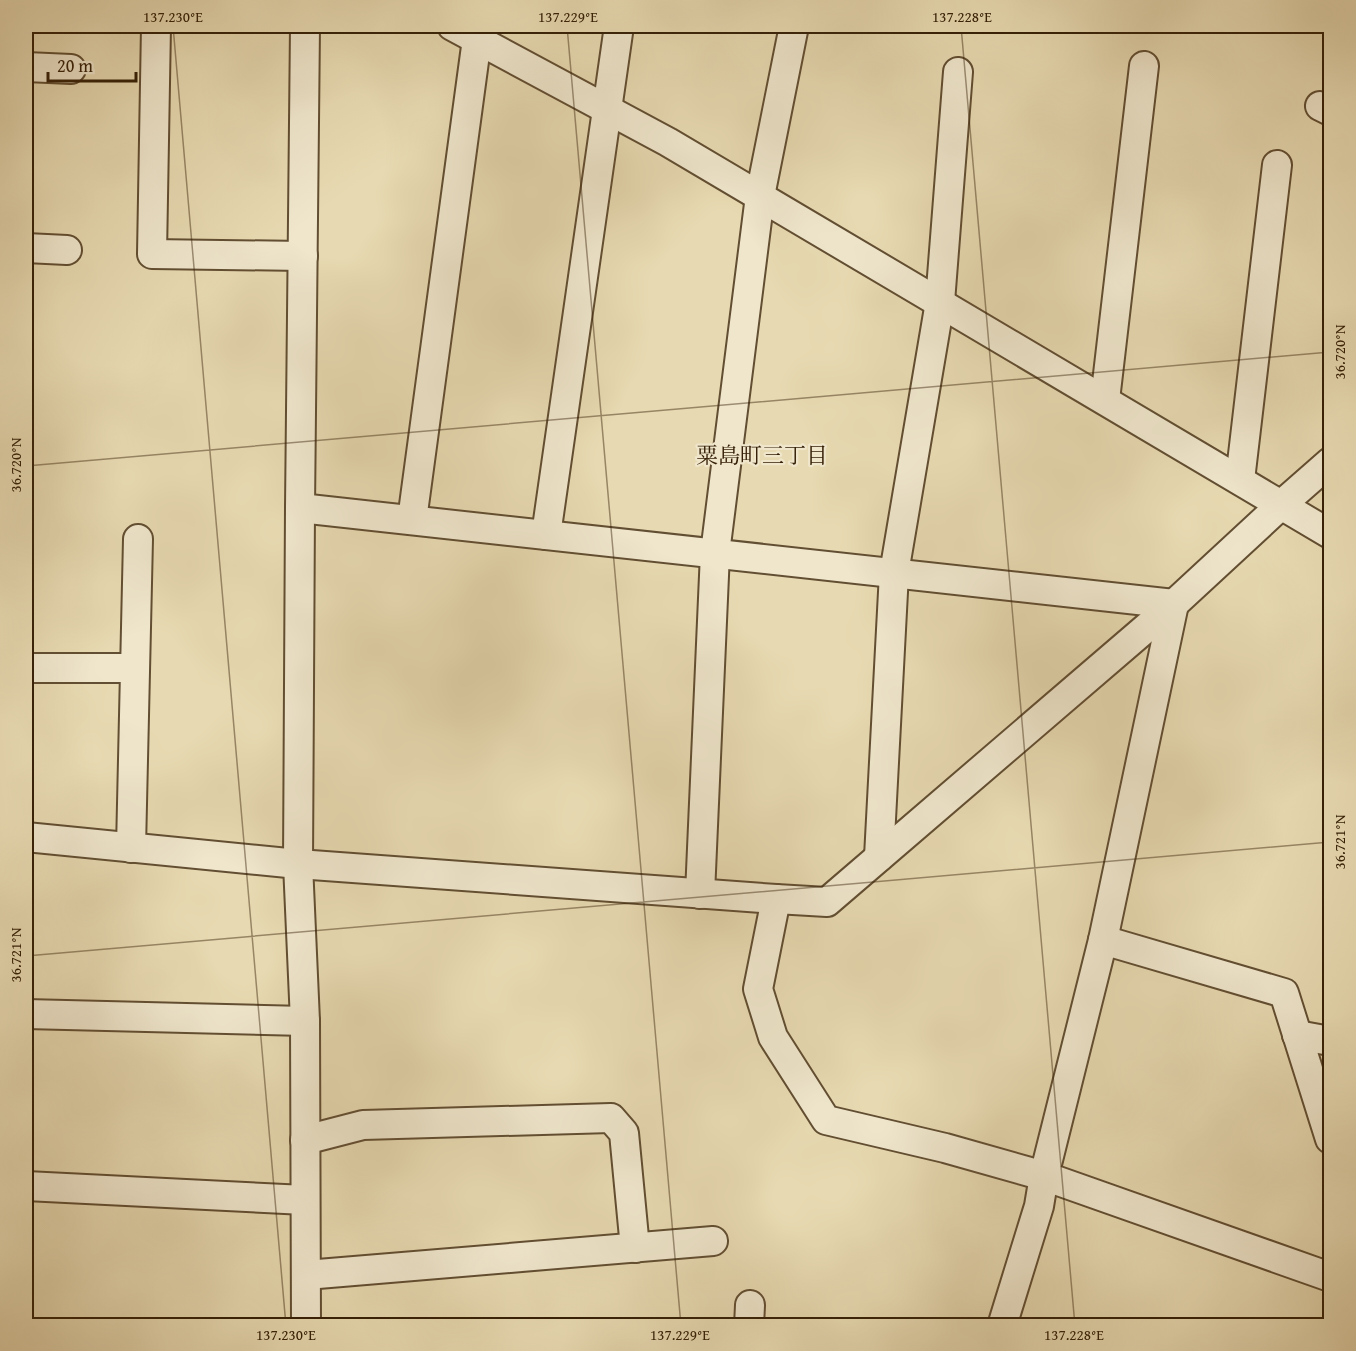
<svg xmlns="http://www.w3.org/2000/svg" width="1356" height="1351" font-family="'Gentium Book Plus','Noto Serif JP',serif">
<rect width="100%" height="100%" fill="#e7d9b1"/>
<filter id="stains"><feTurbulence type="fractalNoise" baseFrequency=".00333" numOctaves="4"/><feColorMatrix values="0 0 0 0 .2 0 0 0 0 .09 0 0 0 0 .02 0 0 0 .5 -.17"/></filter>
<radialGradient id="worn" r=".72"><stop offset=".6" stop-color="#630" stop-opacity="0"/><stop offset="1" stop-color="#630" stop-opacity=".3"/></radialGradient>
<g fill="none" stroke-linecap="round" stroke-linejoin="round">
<defs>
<g id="street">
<path d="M 156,26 L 152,254 L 303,256"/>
<path d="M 305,26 L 300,508 L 298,864 L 305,1021 L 306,1326"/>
<path d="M 452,26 L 668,142 L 1330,534"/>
<path d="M 26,67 L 71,69"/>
<path d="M 1320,106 L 1330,111"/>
<path d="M 26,248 L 67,250"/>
<path d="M 1105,400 L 1144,66"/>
<path d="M 1240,480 L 1277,165"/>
<path d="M 300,508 L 1174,604"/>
<path d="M 412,520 L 477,39"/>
<path d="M 546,535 L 619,26"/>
<path d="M 26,668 L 135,668"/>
<path d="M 26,837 L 298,864 L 776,899 L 827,902 L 1174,604 L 1281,505 L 1330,462"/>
<path d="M 131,848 L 138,539"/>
<path d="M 879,857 L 894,573 L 940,302 L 958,72"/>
<path d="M 700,894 L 715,553 L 760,196 L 794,26"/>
<path d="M 776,899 L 758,989 L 773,1037 L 826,1120 L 945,1148 L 1044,1176 L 1330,1277"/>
<path d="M 1103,940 L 1284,993 L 1330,1139"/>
<path d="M 26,1014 L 305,1021"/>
<path d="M 1297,1035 L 1330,1041"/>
<path d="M 305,1140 L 363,1125 L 611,1118 L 624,1133 L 635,1248"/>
<path d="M 26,1186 L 305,1200"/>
<path d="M 306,1275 L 713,1241"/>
<path d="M 749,1326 L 750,1305"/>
<path d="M 1002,1326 L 1039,1206 L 1044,1176 L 1103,940 L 1174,604"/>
</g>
</defs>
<use href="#street" stroke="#624e32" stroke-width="32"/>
<use href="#street" stroke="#efe6cc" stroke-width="28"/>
</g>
<path fill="none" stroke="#352007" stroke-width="1.5" stroke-opacity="0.45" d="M 173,26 L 286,1326M 567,26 L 681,1326M 961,26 L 1075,1326M 26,466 L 1330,352M 26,956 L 1330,842"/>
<g text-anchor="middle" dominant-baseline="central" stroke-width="4.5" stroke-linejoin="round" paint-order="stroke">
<g font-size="22" fill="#352007" stroke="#efe6cc">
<text x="762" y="455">粟島町三丁目</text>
</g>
</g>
<rect width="1356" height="1351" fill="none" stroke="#e7d9b1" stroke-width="66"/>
<path d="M48 72v9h88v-9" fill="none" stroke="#352007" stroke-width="3"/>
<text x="57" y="72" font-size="18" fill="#352007" stroke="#efe6cc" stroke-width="4.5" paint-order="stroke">20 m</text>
<rect x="33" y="33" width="1290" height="1285" fill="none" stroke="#352007" stroke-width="2"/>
<g font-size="15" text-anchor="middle" fill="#352007">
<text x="173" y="22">137.230°E</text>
<text x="568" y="22">137.229°E</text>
<text x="962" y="22">137.228°E</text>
<text transform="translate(1340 352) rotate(-90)" y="5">36.720°N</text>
<text transform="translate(16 465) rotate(-90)" y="5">36.720°N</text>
<text transform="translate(1340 842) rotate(-90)" y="5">36.721°N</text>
<text transform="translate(16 955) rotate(-90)" y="5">36.721°N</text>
<text x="286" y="1340">137.230°E</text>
<text x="680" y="1340">137.229°E</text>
<text x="1074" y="1340">137.228°E</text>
</g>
<rect width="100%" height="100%" filter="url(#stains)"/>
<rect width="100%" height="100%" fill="url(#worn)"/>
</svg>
